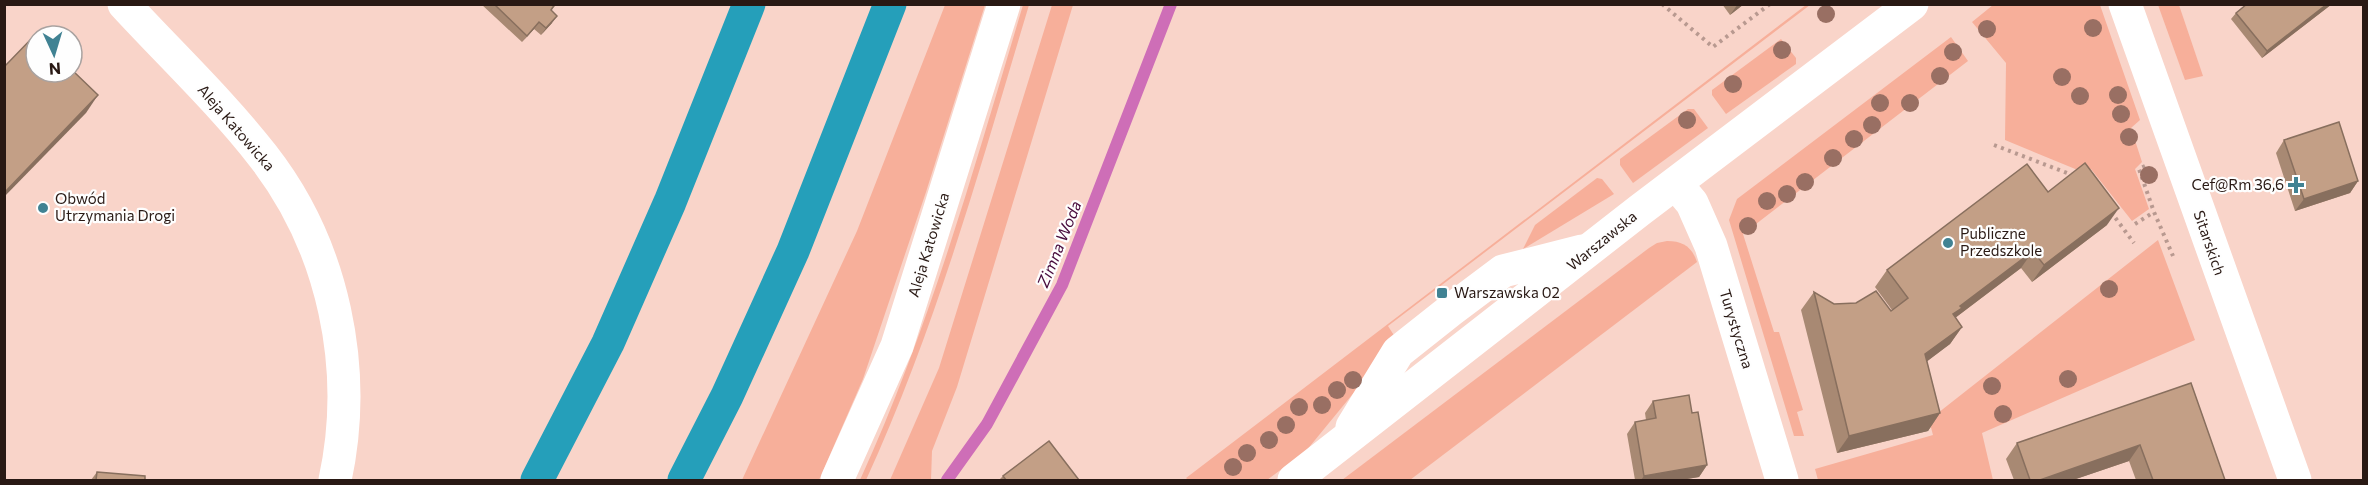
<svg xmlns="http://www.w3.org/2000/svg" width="2368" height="485" viewBox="0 0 2368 485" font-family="Commissioner,sans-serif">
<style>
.green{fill:#f7af9a}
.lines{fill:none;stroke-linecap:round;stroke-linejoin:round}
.stream{stroke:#ce6eb7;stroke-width:12}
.path{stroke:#b89990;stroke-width:4;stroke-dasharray:3 4.5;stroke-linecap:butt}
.minor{stroke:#fff;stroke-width:33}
.highway{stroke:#259fba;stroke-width:33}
.tree{fill:#996f63}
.wall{fill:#a88973}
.shaded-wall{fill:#886f5e}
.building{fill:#c39f86;stroke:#886f5e;stroke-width:1.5}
.poi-dot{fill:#408293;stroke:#fefefe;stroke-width:2}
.labels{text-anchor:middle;stroke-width:4.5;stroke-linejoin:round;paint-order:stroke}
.street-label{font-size:15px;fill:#291914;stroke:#fefefe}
.poi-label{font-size:15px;fill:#291914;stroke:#fefefe;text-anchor:start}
.water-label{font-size:16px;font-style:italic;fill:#470a3c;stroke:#fefefe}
</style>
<rect width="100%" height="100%" fill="#f9d4c9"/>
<g class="green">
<path d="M945,5H985L926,192L863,379L819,480H742L857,231Z"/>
<path d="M1023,5H1029C981,165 936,328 866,480H860C930,327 975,165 1023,5Z"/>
<path d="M1052,5H1073L957,387L932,451L931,480H890L939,368Z"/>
<path d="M1806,5H1810L1388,326L1397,340L1306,451L1267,480H1188L1186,478Z"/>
<path d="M1993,5H2100L2140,120L2131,128L2142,162L2135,169L2149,209L2132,221L2091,169L2085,173L2005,140L2006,63L1972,22Z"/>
<path d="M2158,5H2179L2203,76L2185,80Z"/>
<path d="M1951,37L1968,61L1743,234L1774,332H1779L1803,410L1797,412L1804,436H1794L1729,220L1737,199Z"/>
<path d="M1781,39L1796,58V64L1726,114L1712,95V90Z"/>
<path d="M1688,109H1694L1708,128L1633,183L1620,165V159Z"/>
<path d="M1597,178L1602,179L1614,194L1523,249L1535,225Z"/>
<path d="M2158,240L2195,340L1982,433L1993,480H1818L1815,469L1933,435L1929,420Z"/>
<path d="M1667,241C1683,241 1692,247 1697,262L1410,480H1342L1649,248L1657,243Z"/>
</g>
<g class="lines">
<path class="stream" d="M947,480L987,424L1062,285L1171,4"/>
<g class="path">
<path d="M1662,4L1713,47L1770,4"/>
<path d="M1994,145L2075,176"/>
<path d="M2145,166L2139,169L2154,212L2173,256"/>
<path d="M2111,212L2134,243"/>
<path d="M2135,224L2154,212"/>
</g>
<g class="minor">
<path d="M124,4C170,54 221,102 263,156C334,247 359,369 335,480"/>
<path d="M2125,4L2295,480"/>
<path d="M1676,184L1692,203L1711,246L1782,480"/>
<path d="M1352,427L1398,352L1451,310L1503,271L1582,251"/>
<path d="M837,480L897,346L1004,4"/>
<path d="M1294,480L1640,210L1912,4"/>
</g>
<g class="highway">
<path d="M537,480L608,343L670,202L749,4"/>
<path d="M684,480L727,396L793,251L890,4"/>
</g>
</g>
<g class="tree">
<circle cx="1826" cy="14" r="9"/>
<circle cx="2093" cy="28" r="9"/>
<circle cx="1987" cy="29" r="9"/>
<circle cx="1782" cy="50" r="9"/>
<circle cx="1953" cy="52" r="9"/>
<circle cx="1940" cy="76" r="9"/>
<circle cx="2062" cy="77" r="9"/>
<circle cx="1733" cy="84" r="9"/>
<circle cx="2118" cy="95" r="9"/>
<circle cx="2080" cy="96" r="9"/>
<circle cx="1880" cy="103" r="9"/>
<circle cx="1910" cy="103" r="9"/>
<circle cx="2121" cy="114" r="9"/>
<circle cx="1687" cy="120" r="9"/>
<circle cx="1872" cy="125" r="9"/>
<circle cx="2129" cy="137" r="9"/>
<circle cx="1854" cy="139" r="9"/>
<circle cx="1833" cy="158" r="9"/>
<circle cx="2149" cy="175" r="9"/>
<circle cx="1805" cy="182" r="9"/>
<circle cx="1787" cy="194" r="9"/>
<circle cx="1767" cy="201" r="9"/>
<circle cx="1748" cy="226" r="9"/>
<circle cx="2109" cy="289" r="9"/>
<circle cx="2068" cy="379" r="9"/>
<circle cx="1353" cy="380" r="9"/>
<circle cx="1992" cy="386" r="9"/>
<circle cx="1337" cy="390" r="9"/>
<circle cx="1322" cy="405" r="9"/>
<circle cx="1299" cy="407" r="9"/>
<circle cx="2003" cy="414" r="9"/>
<circle cx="1286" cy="425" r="9"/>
<circle cx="1269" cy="440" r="9"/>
<circle cx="1247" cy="453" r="9"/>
<circle cx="1233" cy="467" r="9"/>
</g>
<g class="wall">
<path d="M481,4H557L551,10L552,23L541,35L534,29L522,42Z"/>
<path d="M1722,4H1744L1730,15Z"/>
<path d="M2243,4H2332L2262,58L2231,19L2236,13L2245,6Z"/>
<path d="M2284,140L2358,181L2350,193L2295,211L2276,153Z"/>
<path d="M2107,225L2032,282L2021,268L1955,318L1962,327L1950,344L1927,361L1940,413L1928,431L1837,453L1801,310L1814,292L1834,304L1891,311L1892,310L1875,287L1887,270Z"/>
<path d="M2191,383L2225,480H2136L2129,461L2073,480H2014L2006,459L2017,443Z"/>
<path d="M1653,401L1692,413L1707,465L1699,477L1681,480H1635L1627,434L1635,422L1646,420L1645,413Z"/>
<path d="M97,472L145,480H91Z"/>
<path d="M1003,476L1079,480H999Z"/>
</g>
<g class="shaded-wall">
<path d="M1738,4H1744L1730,15Z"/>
<path d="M2327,4H2332L2262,58L2267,51Z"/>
<path d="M557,16L552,23L541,35L546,28Z"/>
<path d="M539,22L534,29L522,42L527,36Z"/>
<path d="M98,95L86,113L4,197V193Z"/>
<path d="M2358,181L2350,193L2295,211L2304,199Z"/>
<path d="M2119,208L2107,225L2032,282L2044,265Z"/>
<path d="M2033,251L2021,268L1955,318L1953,314L1960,306Z"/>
<path d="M1962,327L1950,344L1913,372L1925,354Z"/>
<path d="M1940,413L1928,431L1837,453L1849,436Z"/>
<path d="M2140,445L2129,461L2073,480H2040Z"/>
<path d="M1707,465L1699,477L1681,480H1641L1644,476Z"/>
</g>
<g class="building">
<path d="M494,4H555L551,10L557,16L546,28L539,22L527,36Z"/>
<path d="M2247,4H2327L2267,51L2236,13Z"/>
<path d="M35,35L36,36V72H72V70L98,95L4,193V67Z"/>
<path d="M2339,122L2358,181L2304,199L2284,140Z"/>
<path d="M2085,163L2119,208L2044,265L2033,251L1960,306L1962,308L1953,314L1962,327L1925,354L1940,413L1849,436L1814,292L1834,304L1856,303L1876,291L1891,311L1908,298L1887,270L2027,164L2048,192Z"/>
<path d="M2191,383L2225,480H2153L2140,445L2040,480H2030L2017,443Z"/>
<path d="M1689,395L1692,413L1698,412L1707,465L1644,476L1635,422L1656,418L1653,401Z"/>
<path d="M1049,441L1079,480H1006L1003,476Z"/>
<path d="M97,472L145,476V480H96Z"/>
</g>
<g class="poi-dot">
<path d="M2293 176h6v6h6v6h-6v6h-6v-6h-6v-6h6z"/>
<circle cx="43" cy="208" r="6"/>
<circle cx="1948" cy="243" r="6"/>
<rect x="1436" y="287" width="12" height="12" rx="3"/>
</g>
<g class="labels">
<g class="street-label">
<text transform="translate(236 128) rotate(49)" y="5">Aleja Katowicka</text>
<text transform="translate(1602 241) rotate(-39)" y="5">Warszawska</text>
<text transform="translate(2209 243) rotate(71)" y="5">Sitarskich</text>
<text transform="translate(929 245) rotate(-73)" y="5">Aleja Katowicka</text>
<text transform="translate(1736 329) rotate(73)" y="5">Turystyczna</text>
</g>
<g class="poi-label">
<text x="2284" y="190" text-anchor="end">Cef@Rm 36,6</text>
<text x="55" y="204">Obwód<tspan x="55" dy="17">Utrzymania Drogi</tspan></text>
<text x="1960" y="239">Publiczne<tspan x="1960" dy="17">Przedszkole</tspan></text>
<text x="1454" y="298">Warszawska 02</text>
</g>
<g class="water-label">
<text transform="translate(1059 244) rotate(-68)" y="6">Zimna Woda</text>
</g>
</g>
<rect width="2368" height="485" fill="none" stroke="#291914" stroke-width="12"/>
<g transform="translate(54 54) rotate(176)"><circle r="28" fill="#fefefe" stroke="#a9a2a0" stroke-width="1.5"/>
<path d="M0-4.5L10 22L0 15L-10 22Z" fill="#408293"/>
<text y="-9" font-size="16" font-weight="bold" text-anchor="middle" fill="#291914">N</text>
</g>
</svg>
